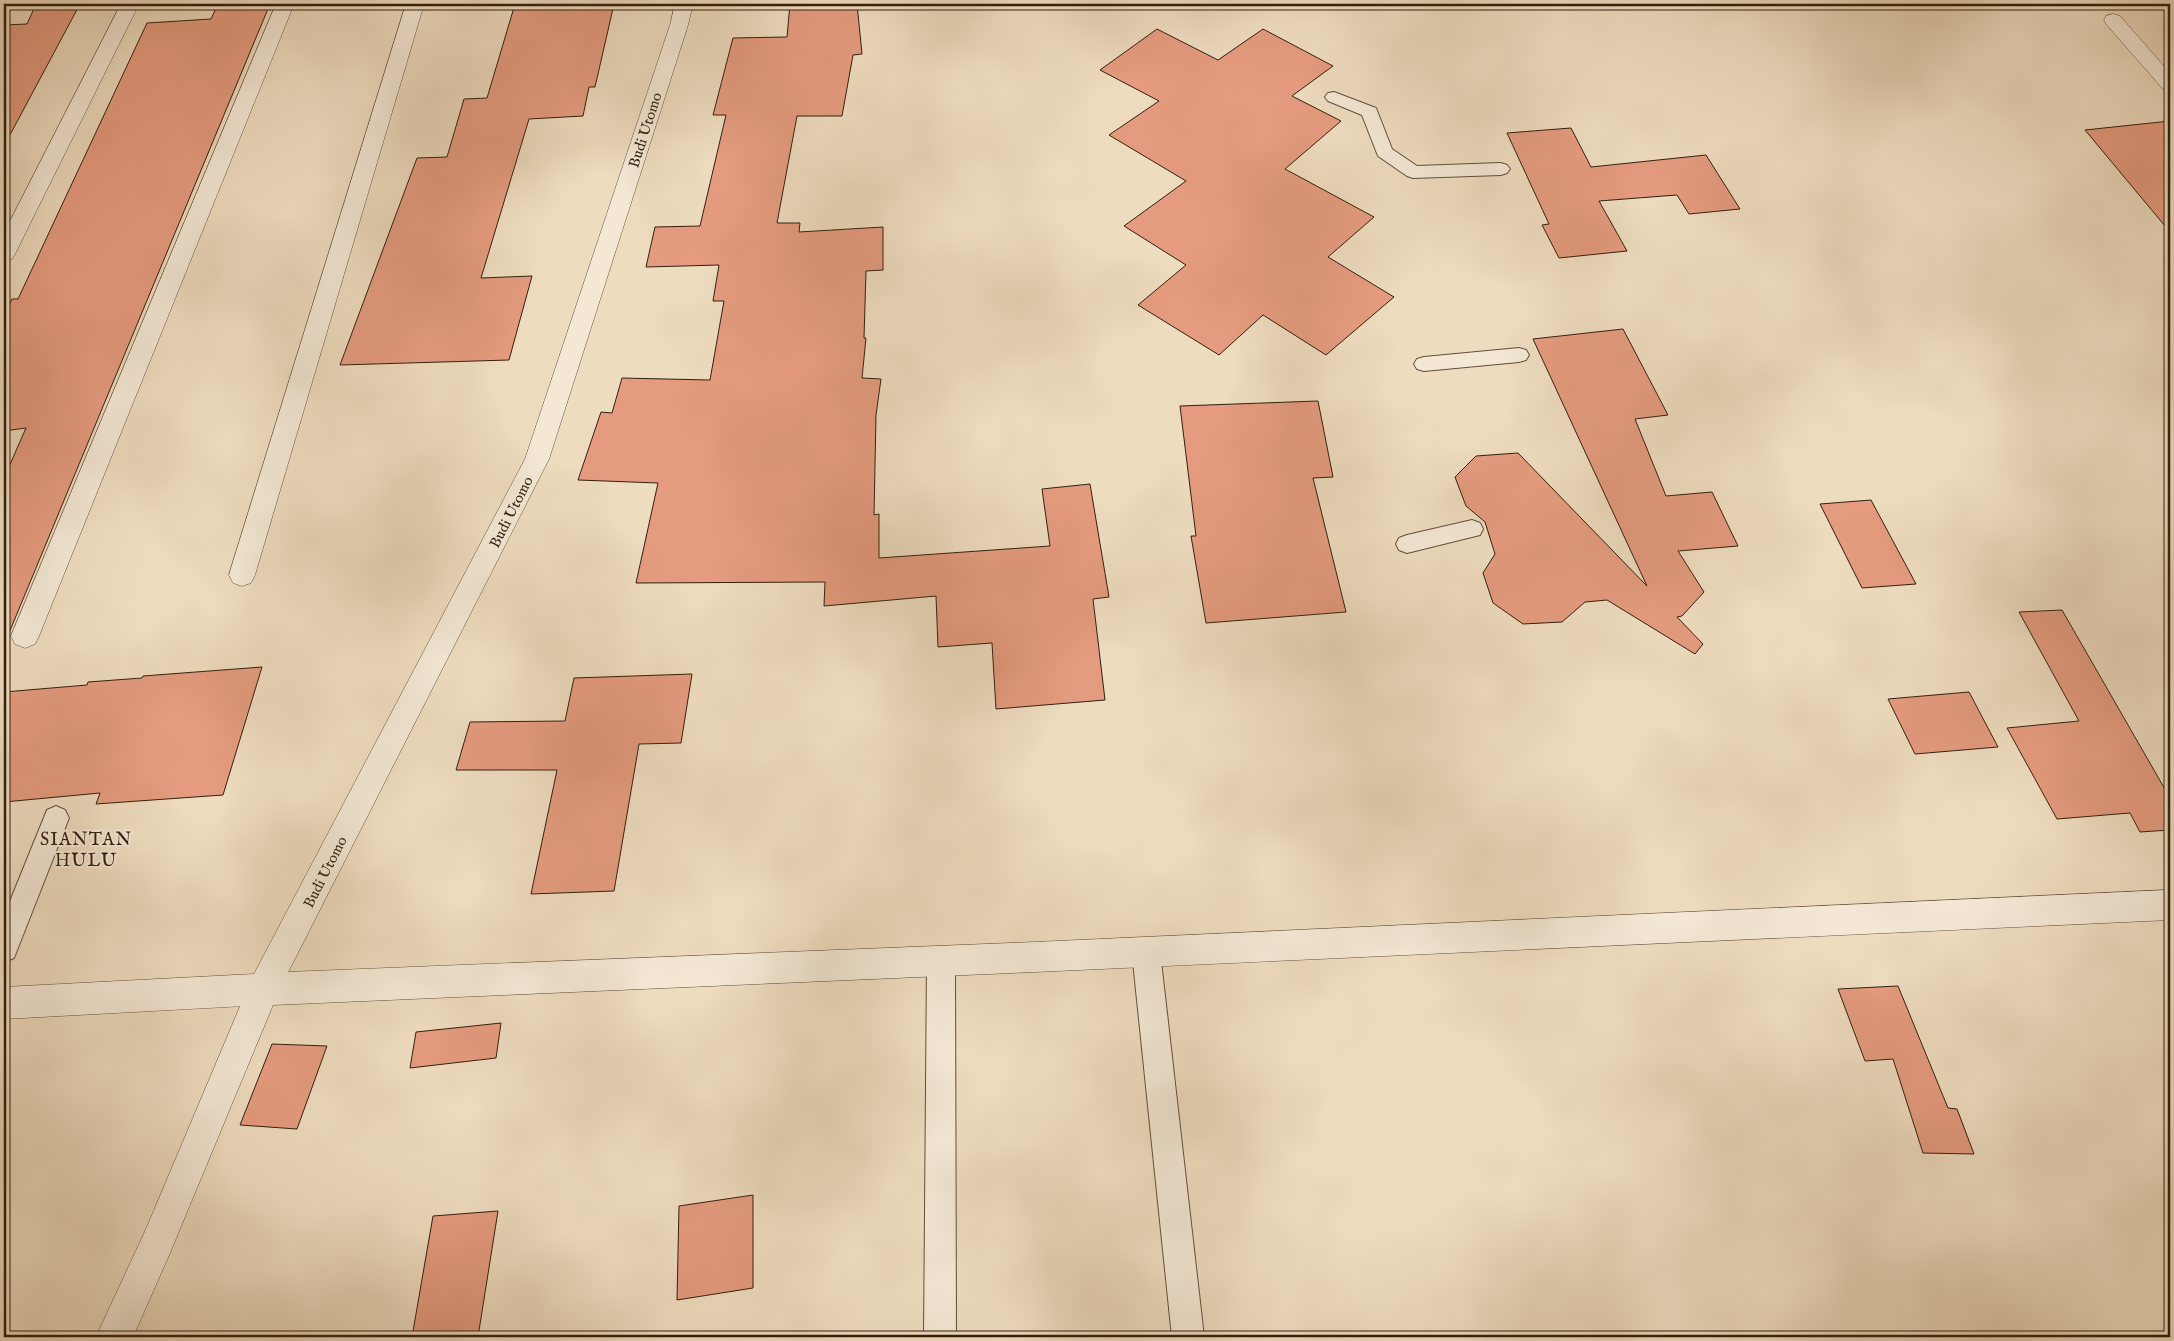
<svg xmlns="http://www.w3.org/2000/svg" width="2174" height="1341" viewBox="0 0 2174 1341" font-family="'IM FELL English',serif">
<style>
.building{fill:#e59b7f;stroke:#321f0e}
.lines{fill:none;stroke-linecap:round;stroke-linejoin:round}
.service-casing{stroke:#614e3a;stroke-width:2}
.minor-casing{stroke:#614e3a;stroke-width:1}
.tertiary-casing{stroke:#614e3a;stroke-width:1}
.service{fill:#f4e8d5;fill-rule:evenodd}
.minor{fill:#f4e8d5;fill-rule:evenodd}
.tertiary{fill:#f4e8d5;fill-rule:evenodd}
.labels{text-anchor:middle;stroke-width:4;stroke-linejoin:round;paint-order:stroke}
.street-label{font-size:15px;fill:#321f0e;stroke:#f4e8d5}
.quarter-label{font-size:18px;letter-spacing:1px;fill:#321f0e;stroke:#f4e8d5}
</style>
<rect width="100%" height="100%" fill="#eedcbf"/>
<filter id="stains"><feTurbulence type="fractalNoise" baseFrequency=".004" numOctaves="4"/><feColorMatrix values="0 0 0 0 .2 0 0 0 0 .09 0 0 0 0 .02 0 0 0 .5 -.17"/></filter>
<radialGradient id="worn" r=".72"><stop offset=".6" stop-color="#630" stop-opacity="0"/><stop offset="1" stop-color="#630" stop-opacity=".3"/></radialGradient>
<g class="building">
<path d="M36,4H80L4,146V25L27,24Z"/>
<path d="M218,4H270L4,645V478L26,428L4,431V315L12,299H18L147,23L211,19Z"/>
<path d="M515,4H614L595,87H589L583,116L529,119L481,278L532,276L509,360L340,365L417,158L447,157L464,99L487,98Z"/>
<path d="M790,4H857L862,54L853,55L842,116H797L777,223H800L799,232L883,227V270L866,271L864,338H866L862,378L881,379L876,415L874,515L879,514V558L1050,546L1042,489L1090,484L1109,597L1093,599L1105,700L996,709L992,643L938,647L936,596L824,606L825,582L636,583L658,483L578,480L601,412L612,413L622,378L710,380L724,301H713L719,265L646,267L655,227L700,226L726,115H713L733,38L787,37Z"/>
<path d="M1157,29L1218,60L1263,29L1333,66L1292,96L1341,121L1285,169L1374,217L1328,257L1394,297L1326,355L1263,315L1219,355L1138,305L1186,265L1124,226L1186,181L1109,135L1159,101L1100,70Z"/>
<path d="M2170,121V232L2085,130Z"/>
<path d="M1571,128L1591,167L1706,155L1740,209L1689,214L1677,195L1599,201L1627,251L1559,258L1542,225L1549,224L1507,133Z"/>
<path d="M1623,329L1668,415L1635,419L1666,496L1712,492L1738,546L1678,551L1704,592L1682,616L1677,617L1703,644L1695,654L1607,600L1585,602L1562,622L1523,624L1493,603L1483,573L1495,554L1485,522L1466,506L1455,477L1476,456L1518,453L1647,586L1533,339Z"/>
<path d="M1318,401L1333,477L1313,478L1346,612L1206,623L1191,536H1196L1180,406Z"/>
<path d="M1871,500L1916,584L1862,588L1820,504Z"/>
<path d="M2062,610L2170,798V830L2140,832L2130,813L2057,819L2007,728L2079,721L2019,612Z"/>
<path d="M262,667L223,795L96,804L100,793L4,802V692L87,685L88,682L142,678L143,676Z"/>
<path d="M692,674L681,743L639,744L614,891L531,894L557,770H456L470,722L565,721L574,678Z"/>
<path d="M1969,692L1998,747L1915,754L1888,699Z"/>
<path d="M1898,986L1948,1108L1957,1109L1974,1154L1923,1153L1893,1059L1865,1061L1838,989Z"/>
<path d="M501,1023L496,1058L410,1068L416,1032Z"/>
<path d="M272,1044L327,1046L297,1129L240,1125Z"/>
<path d="M753,1195V1288L677,1300L679,1206Z"/>
<path d="M498,1211L478,1337H412L433,1216Z"/>
</g>
<g class="lines">
<g class="service-casing">
<g id="service">
<path d="M1334,92L1376,108L1392,149L1417,166L1501,163L1507,165L1510,169L1507,173L1501,175L1413,178L1407,176L1378,156L1362,115L1328,101L1325,97L1328,93Z"/>
<path d="M1519,348L1526,350L1529,355L1526,360L1519,362L1424,371L1417,369L1414,364L1417,359L1424,357Z"/>
<path d="M1472,520L1480,523L1483,529L1480,535L1407,553L1399,550L1396,544L1399,538L1407,535Z"/>
<path d="M56,806L65,810L69,818L14,958L4,962V916L47,810Z"/>
<path d="M1146,939L1156,943L1160,952L1204,1337H1172L1132,952L1136,943Z"/>
<path d="M941,948L951,952L955,961L956,1337H924L927,961L931,952Z"/>
</g>
</g>
<g class="minor-casing">
<g id="minor">
<path d="M121,4H139L15,254L12,259L4,261V233Z"/>
<path d="M276,4H294L39,636L35,644L25,648L15,644L11,636Z"/>
<path d="M406,4H424L255,575L251,583L242,586L233,583L229,575Z"/>
<path d="M2113,14L2120,16L2170,73V91L2163,89L2106,24L2104,20L2106,16Z"/>
<path d="M2170,890V920L1035,972L273,1005L170,1253L133,1337H96L146,1229L252,978L263,973L1035,942Z"/>
</g>
</g>
<g class="tertiary-casing">
<path id="tertiary" d="M675,4H693L688,25L549,459L274,1000L263,1005L4,1019V987L254,974L525,459L670,25Z"/>
</g>
<use href="#service" class="service"/>
<use href="#minor" class="minor"/>
<use href="#tertiary" class="tertiary"/>
</g>
<g class="labels">
<g class="street-label">
<text transform="translate(645 130) rotate(-72)" y="5">Budi Utomo</text>
<text transform="translate(511 512) rotate(-63)" y="5">Budi Utomo</text>
<text transform="translate(325 872) rotate(-63)" y="5">Budi Utomo</text>
</g>
<g class="quarter-label">
<text x="86" y="845">SIANTAN<tspan x="86" dy="21">HULU</tspan></text>
</g>
</g>
<rect width="2174" height="1341" fill="none" stroke="#eedcbf" stroke-width="20"/>
<rect x="5" y="5" width="2164" height="1331" fill="none" stroke="#321f0e" stroke-width="2.5"/>
<rect x="10" y="10" width="2154" height="1321" fill="none" stroke="#321f0e"/>
<rect width="100%" height="100%" filter="url(#stains)"/>
<rect width="100%" height="100%" fill="url(#worn)"/>
</svg>
